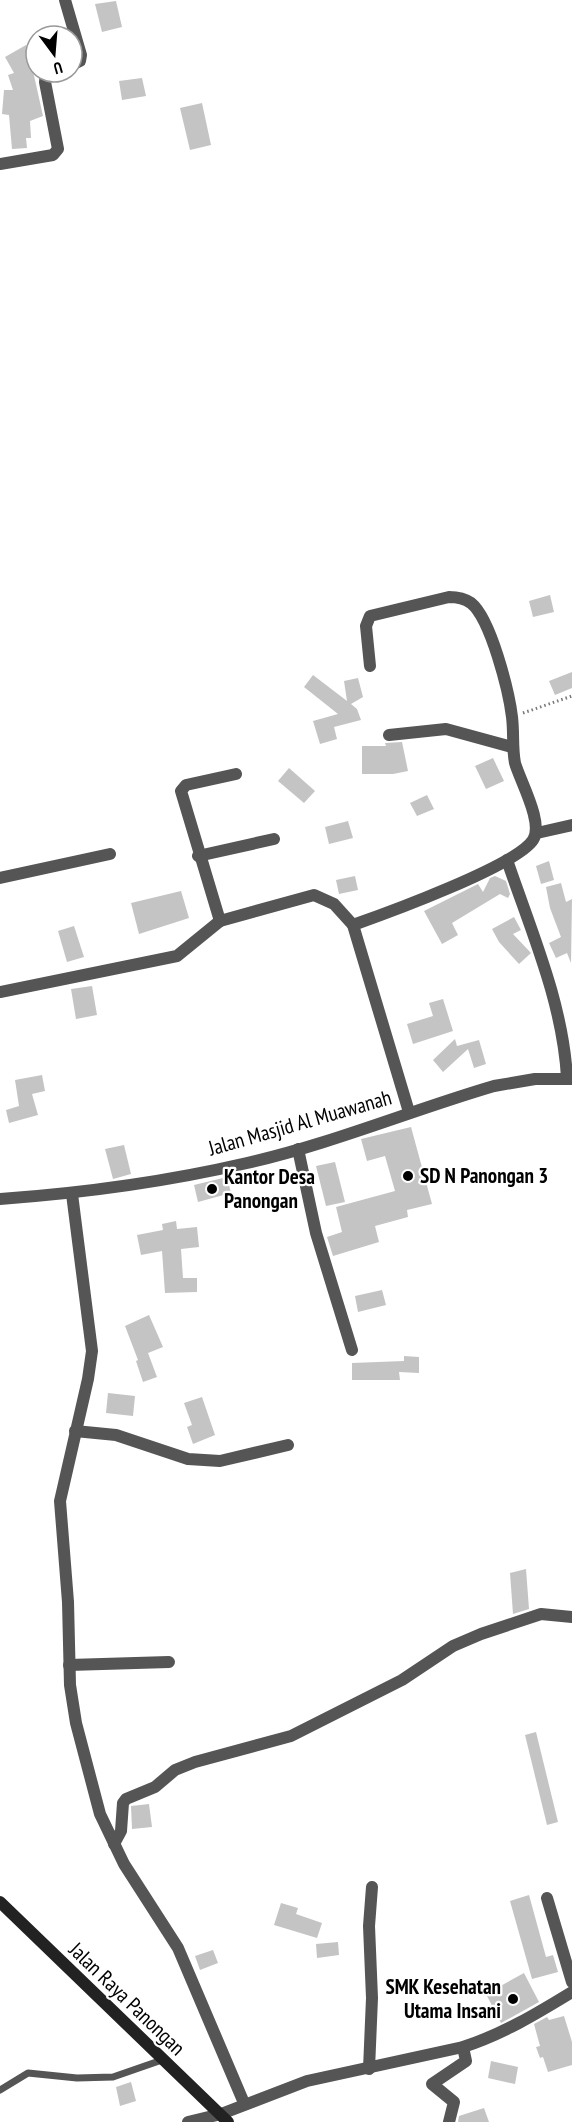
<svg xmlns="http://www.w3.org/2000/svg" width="572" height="2122" viewBox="0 0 572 2122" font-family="'PT Sans Narrow',sans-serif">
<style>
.building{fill:#c4c4c4}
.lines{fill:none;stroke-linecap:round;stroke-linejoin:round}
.path{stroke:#777;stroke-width:3;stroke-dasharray:1.5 3;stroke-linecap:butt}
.lane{stroke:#555;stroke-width:7}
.street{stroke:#555;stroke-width:12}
.secondary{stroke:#222;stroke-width:12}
.poi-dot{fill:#000;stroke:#fff;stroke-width:2}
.labels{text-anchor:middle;stroke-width:4.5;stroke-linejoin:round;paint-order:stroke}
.street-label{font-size:21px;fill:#000;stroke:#fff}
.poi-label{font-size:21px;font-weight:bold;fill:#000;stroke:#fff;text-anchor:start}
</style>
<rect width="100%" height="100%" fill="#fff"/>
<g class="building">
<path d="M116,1L122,27L102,32L95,4Z"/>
<path d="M26,45L35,60L31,62L43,116L30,121L31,138H26L27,148L12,149L9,115L2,114L4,90H13L8,75L14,73L5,57Z"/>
<path d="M142,78L146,96L122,100L119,81Z"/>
<path d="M202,103L211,145L190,150L180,108Z"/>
<path d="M550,595L554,612L533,617L529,601Z"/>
<path d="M572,672V688L555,695L549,681Z"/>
<path d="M313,675L347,701L344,681L358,678L363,697L351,704L357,709L361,720L334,727L337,739L320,744L313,721L338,714L304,687Z"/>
<path d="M402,742L408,771L393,774H362V746H386L385,743Z"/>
<path d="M493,758L504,781L486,789L475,766Z"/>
<path d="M289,768L315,791L304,803L278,781Z"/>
<path d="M427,795L434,809L417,816L410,803Z"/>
<path d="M348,821L353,838L329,844L325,827Z"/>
<path d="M549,861L554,880L541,884L536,866Z"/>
<path d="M355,876L358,890L339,894L336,880Z"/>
<path d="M495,876L506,881L510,894L508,898L500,894L452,923L458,935L442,944L424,911L478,884L483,892L490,878Z"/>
<path d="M561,883L566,902L572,899L571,963L567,953L556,958L549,943L561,937L550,908L546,887Z"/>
<path d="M181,891L189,918L139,934L131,903Z"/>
<path d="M514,917L521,930L513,934L531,953L519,964L499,942L492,929Z"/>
<path d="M74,926L84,957L67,962L58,931Z"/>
<path d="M92,986L97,1015L76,1019L71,989Z"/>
<path d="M443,999L453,1031L413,1044L407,1024L433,1016L429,1003Z"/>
<path d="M455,1039L457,1046L479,1040L486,1064L474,1068L468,1049L443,1072L433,1060Z"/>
<path d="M42,1075L45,1091L32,1094L38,1115L9,1123L6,1110L19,1106L15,1080Z"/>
<path d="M411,1127L432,1204L407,1210L408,1217L375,1226L379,1242L333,1256L327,1237L342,1232L336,1207L395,1191L385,1156L367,1161L361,1139Z"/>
<path d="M124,1145L131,1174L113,1179L105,1149Z"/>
<path d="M335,1162L345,1202L326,1206L316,1166Z"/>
<path d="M227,1177L231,1193L198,1202L194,1185Z"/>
<path d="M176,1221L177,1229L197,1227L199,1247L181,1249L183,1278H197V1292L165,1293L162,1251L141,1255L137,1235L163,1230L162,1224Z"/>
<path d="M382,1290L386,1305L358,1312L355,1296Z"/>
<path d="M149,1315L163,1347L148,1353L157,1377L143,1382L136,1361L138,1360L125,1326Z"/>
<path d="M404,1356L419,1357V1373L399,1372L400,1380H352V1363L404,1361Z"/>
<path d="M108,1393L135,1396L133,1416L106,1413Z"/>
<path d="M202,1397L215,1435L193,1444L187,1427L192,1425L184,1403Z"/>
<path d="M526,1569L529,1609L513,1614L510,1573Z"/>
<path d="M536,1732L558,1822L547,1825L525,1735Z"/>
<path d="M149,1804L152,1827L132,1829L131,1806Z"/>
<path d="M529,1895L546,1957L553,1955L558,1972L532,1979L510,1901Z"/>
<path d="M281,1903L298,1908L296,1914L322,1923L317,1938L274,1925Z"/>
<path d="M338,1942L339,1955L317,1958L316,1944Z"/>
<path d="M213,1950L218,1963L200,1970L195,1956Z"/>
<path d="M524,1973L539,2002L501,2023L486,1994Z"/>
<path d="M564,2016L572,2042V2065L548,2072L543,2057L540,2058L536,2047L540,2046L534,2024L547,2017L549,2020Z"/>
<path d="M491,2061L518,2067L515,2084L488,2078Z"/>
<path d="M131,2082L136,2101L120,2106L116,2087Z"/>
<path d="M484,2108L489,2122H458L459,2116Z"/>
</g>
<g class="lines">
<path class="path" d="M523,713L572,696"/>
<path class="lane" d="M0,2090L28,2073L77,2078L113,2077L162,2060"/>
<g class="street">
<path d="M65,0L81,55L80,61L72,65"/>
<path d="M0,164L53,155L58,149L45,82L46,72"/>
<path d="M389,735L446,729L512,747"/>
<path d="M537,833L572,825"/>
<path d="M198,856L274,839"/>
<path d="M507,860C531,931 563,1003 567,1078"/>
<path d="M0,878L110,854"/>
<path d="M220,921L314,895L334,904L353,925L409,1112"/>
<path d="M353,925C387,913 516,866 533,840C544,823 520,781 515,763C512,747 514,733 512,717C509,692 491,619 471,603C464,598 457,597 449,597L370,616L366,626L370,666"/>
<path d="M0,992L177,956L220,921L181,791L186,785L236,774"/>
<path d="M298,1149L316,1233L352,1350"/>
<path d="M72,1194L92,1351L88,1379L60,1501L68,1602L70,1685L76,1723L100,1814L124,1864L178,1948L244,2103"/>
<path d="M0,1199C83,1193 165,1182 247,1163C331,1144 412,1110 494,1086L535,1079H572"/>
<path d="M75,1431L116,1435L188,1459L220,1461L288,1445"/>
<path d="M69,1665L169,1662"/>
<path d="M114,1844L121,1831L123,1803L126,1799L155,1787L175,1770L195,1762L291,1736L402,1680L453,1646L481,1634L541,1614L572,1617"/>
<path d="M547,1898L572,1982"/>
<path d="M369,2069L372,1998L369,1926L372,1887"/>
<path d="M188,2122L221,2114L307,2081L463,2047C503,2034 536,2014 572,1992"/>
<path d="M449,2122L454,2102L432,2084L466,2061L463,2047"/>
</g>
<path class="secondary" d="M0,1902L228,2122"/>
</g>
<g class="poi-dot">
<circle cx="408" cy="1176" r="6"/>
<circle cx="212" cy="1189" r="6"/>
<circle cx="513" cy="1999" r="6"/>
</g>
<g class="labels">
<g class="street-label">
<text transform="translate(300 1123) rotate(-16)" y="7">Jalan Masjid Al Muawanah</text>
<text transform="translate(127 1999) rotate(44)" y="7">Jalan Raya Panongan</text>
</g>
<g class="poi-label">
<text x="420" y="1183">SD N Panongan 3</text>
<text x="224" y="1184">Kantor Desa<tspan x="224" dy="24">Panongan</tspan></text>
<text x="501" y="1994" text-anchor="end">SMK Kesehatan<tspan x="501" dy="24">Utama Insani</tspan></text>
</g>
</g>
<g transform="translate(54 54) rotate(164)"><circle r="28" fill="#ffffff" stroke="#999999" stroke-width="1.5"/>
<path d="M0-4.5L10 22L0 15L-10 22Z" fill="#000000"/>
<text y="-9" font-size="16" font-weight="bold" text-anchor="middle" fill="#000000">U</text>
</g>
</svg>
